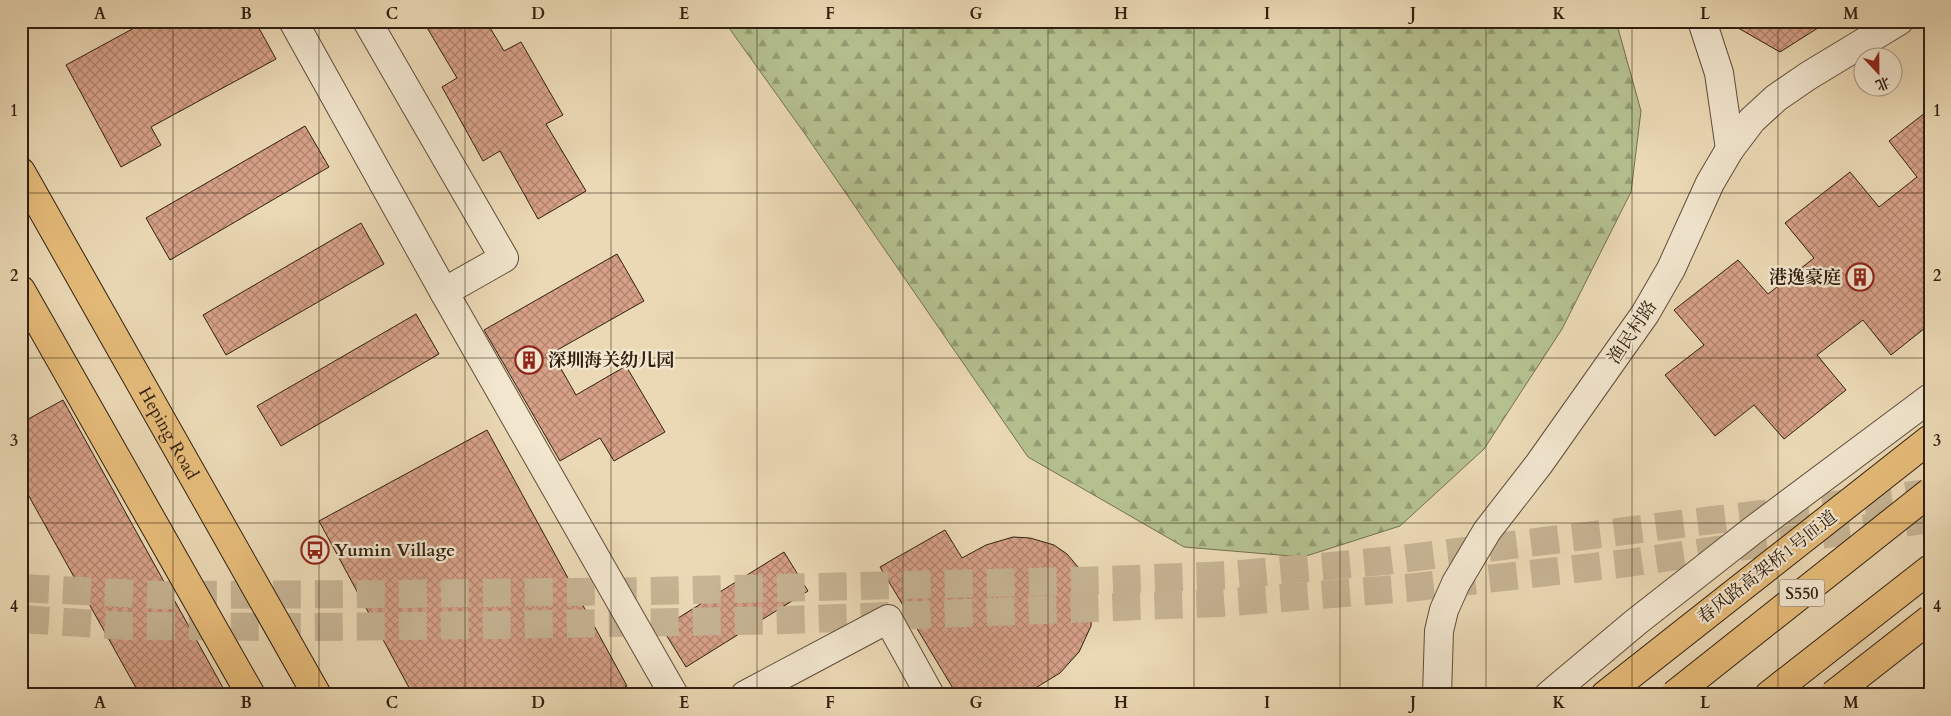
<svg xmlns="http://www.w3.org/2000/svg" width="1951" height="716" viewBox="0 0 1951 716" font-family="Cardo,'Noto Serif SC',serif">
<style>
.forest{fill:url(#forest-firs);stroke:#737050}
.building{fill:url(#building-cross-hatch);stroke:#312011}
.lines{fill:none;stroke-linecap:round;stroke-linejoin:round}
.highway-tunnel{stroke:#c6b494;stroke-width:28;stroke-dasharray:28 14;stroke-linecap:butt}
.minor-casing{stroke:#604e3a;stroke-width:30}
.major-casing{stroke:#312011;stroke-width:30}
.highway-casing{stroke:#312011;stroke-width:30}
.minor{stroke:#f2e6cf;stroke-width:28}
.major{stroke:#e6bc7a;stroke-width:28}
.highway{stroke:#e6bc7a;stroke-width:28}
.major-bridge-casing{stroke:#312011;stroke-width:30;stroke-linecap:butt}
.highway-bridge-casing{stroke:#312011;stroke-width:30;stroke-linecap:butt}
.major-bridge{stroke:#e6bc7a;stroke-width:28}
.highway-bridge{stroke:#e6bc7a;stroke-width:28}
.grid{fill:none;stroke:#312011;stroke-width:1;stroke-opacity:0.55}
.labels{text-anchor:middle;stroke-width:4.5;stroke-linejoin:round;paint-order:stroke}
.shield{fill:#f2e6cf;stroke:#6b5b4a;stroke-width:1}
.shield-label{font-size:16px;font-weight:bold;fill:#312011}
.poi-label{font-size:18px;font-weight:bold;fill:#312011;stroke:#f2e6cf;text-anchor:start}
.street-label{font-size:18px;fill:#312011;stroke:#f2e6cf}
.neatline{fill:none;stroke:#312011;stroke-width:2}
.grid-label{font-size:16px;text-anchor:middle;font-weight:bold;fill:#312011}
</style>
<defs>
<pattern id="forest-firs" width="22" height="20" patternUnits="userSpaceOnUse" patternTransform="scale(1.25)"><rect width="22" height="20" fill="#b5c08f"/><path d="M5 1l3.5 6h-7zM16 11l3.5 6h-7z" fill="#949c73"/></pattern>
<pattern id="building-cross-hatch" width="8" height="8" patternUnits="userSpaceOnUse" patternTransform="scale(1.25)"><rect width="8" height="8" fill="#d7a188"/><path d="M0 0l8 8M0 8l8-8" fill="none" stroke="#af836e"/></pattern>
</defs>
<rect width="100%" height="100%" fill="#ebd9b5"/>
<filter id="stains"><feTurbulence type="fractalNoise" baseFrequency=".004" numOctaves="4"/><feColorMatrix values="0 0 0 0 .2 0 0 0 0 .09 0 0 0 0 .02 0 0 0 .5 -.17"/></filter>
<radialGradient id="worn" r=".72"><stop offset=".6" stop-color="#630" stop-opacity="0"/><stop offset="1" stop-color="#630" stop-opacity=".3"/></radialGradient>
<path class="forest" d="M724,21H1616L1641,111L1631,192L1562,329L1484,449L1400,526L1303,557L1184,547L1028,457L805,134Z"/>
<g class="building">
<path d="M147,21H255L276,59L151,127L161,145L121,167L66,65Z"/>
<path d="M423,21H486L504,51L521,42L563,115L546,124L586,191L538,219L500,151L483,161L442,87L457,78Z"/>
<path d="M1726,21H1829L1780,52Z"/>
<path d="M1930,109V324L1891,355L1863,320L1817,355L1846,390L1784,439L1754,405L1715,436L1665,375L1704,345L1674,310L1738,260L1768,294L1814,258L1785,223L1850,172L1879,207L1917,177L1889,141Z"/>
<path d="M305,126L329,167L170,260L146,218Z"/>
<path d="M361,223L384,264L226,355L203,315Z"/>
<path d="M617,254L644,301L552,353L576,395L626,366L665,432L614,461L600,438L560,461L484,330Z"/>
<path d="M416,314L439,354L281,446L257,406Z"/>
<path d="M63,400L227,695H140L21,482V423Z"/>
<path d="M487,430L627,686L611,695H413L319,521Z"/>
<path d="M945,530L962,558L986,545L1013,537L1030,538L1054,545L1067,554L1084,574L1092,600L1091,626L1079,652L1060,673L1024,695H957L880,567Z"/>
<path d="M784,552L808,591L686,667L662,628Z"/>
</g>
<g class="lines">
<g class="highway-tunnel">
<path d="M21,588L160,595L389,594L649,591L1108,580L1230,575L1384,561L1930,493"/>
<path d="M21,619L127,626L309,627L500,625L788,620L1220,603L1407,588L1628,563L1930,519"/>
</g>
<g class="minor-casing">
<g id="minor">
<path d="M293,21L444,292L674,695"/>
<path d="M367,21L504,258L444,292"/>
<path d="M1702,21L1719,73L1730,149"/>
<path d="M745,695L888,619L930,695"/>
<path d="M1437,695L1439,631L1444,610L1456,583L1487,531L1539,464L1645,314L1671,269L1710,183L1730,149L1752,120L1776,98L1808,76L1899,21"/>
<path d="M1549,695L1636,622L1752,531L1930,398"/>
</g>
</g>
<g class="major-casing">
<g id="major">
<path id="s1" d="M21,172L317,695"/>
<path d="M21,290L251,695"/>
<path d="M1605,695L1930,439"/>
</g>
</g>
<g class="highway-casing">
<path id="highway" d="M1769,695L1930,569"/>
</g>
<use href="#minor" class="minor"/>
<use href="#major" class="major"/>
<use href="#highway" class="highway"/>
<g class="major-bridge-casing">
<path id="major-bridge" d="M1833,695L1930,619"/>
</g>
<g class="highway-bridge-casing">
<path id="highway-bridge" d="M1674,695L1930,492"/>
</g>
<use href="#major-bridge" class="major-bridge"/>
<use href="#highway-bridge" class="highway-bridge"/>
</g>
<path class="grid" d="M173,21V695M319,21V695M465,21V695M611,21V695M757,21V695M903,21V695M1048,21V695M1194,21V695M1340,21V695M1486,21V695M1632,21V695M1778,21V695M21,193H1930M21,358H1930M21,523H1930"/>
<defs>
<g id="building-ring" transform="scale(1.4375)"><circle r="9.5" fill="#f2e6cf" stroke="#8f2418" stroke-width="1.5"/><path d="M-4-6H4V6H1V3H-1V6H-4ZM-2.5-4.3h1.7v1.8h-1.7ZM.8-4.3h1.7v1.8H.8ZM-2.5-1h1.7V.8h-1.7ZM.8-1h1.7V.8H.8Z" fill="#8f2418"/></g>
<g id="bus-ring" transform="scale(1.4375)"><circle r="9.5" fill="#f2e6cf" stroke="#8f2418" stroke-width="1.5"/><path d="M-5-6H5V4H4V6H2V4H-2V6H-4V4H-5ZM-3.5-4V0h7V-4ZM-3.5 1.2v1.5H-2V1.2ZM2 1.2v1.5H3.5V1.2Z" fill="#8f2418"/></g>
</defs>
<g fill-rule="evenodd">
<use href="#building-ring" x="1860" y="277"/>
<use href="#building-ring" x="529" y="360"/>
<use href="#bus-ring" x="315" y="550"/>
</g>
<g class="labels">
<rect class="shield" x="1779.5" y="579.5" width="45" height="27" rx="4"/>
<g class="shield-label">
<text x="1802" y="599">S550</text>
</g>
<g class="poi-label">
<text x="1841" y="283" text-anchor="end">港逸豪庭</text>
<text x="548" y="366">深圳海关幼儿园</text>
<text x="334" y="556">Yumin Village</text>
</g>
<g class="street-label">
<text transform="translate(1632 332) rotate(-56)" y="6">渔民村路</text>
<text dy="6" stroke="none"><textPath href="#s1" startOffset="300">Heping Road</textPath></text>
<text transform="translate(1767 567) rotate(-38)" y="6">春风路高架桥1号匝道</text>
</g>
</g>
<rect width="1951" height="716" fill="none" stroke="#ebd9b5" stroke-width="55"/>
<g transform="translate(1878 72) rotate(158)"><circle r="24" fill="#f2e6cf" stroke="#a59783"/>
<path d="M0-4L9 19L0 12L-9 19Z" fill="#8f2418"/>
<text y="-8" font-size="14" font-weight="bold" text-anchor="middle" fill="#312011">北</text>
</g>
<rect x="28" y="28" width="1896" height="660" class="neatline"/>
<g class="grid-label">
<text x="100" y="19">A</text>
<text x="246" y="19">B</text>
<text x="392" y="19">C</text>
<text x="538" y="19">D</text>
<text x="684" y="19">E</text>
<text x="830" y="19">F</text>
<text x="976" y="19">G</text>
<text x="1121" y="19">H</text>
<text x="1267" y="19">I</text>
<text x="1413" y="19">J</text>
<text x="1559" y="19">K</text>
<text x="1705" y="19">L</text>
<text x="1851" y="19">M</text>
<text x="14" y="116">1</text>
<text x="1937" y="116">1</text>
<text x="14" y="281">2</text>
<text x="1937" y="281">2</text>
<text x="14" y="446">3</text>
<text x="1937" y="446">3</text>
<text x="14" y="612">4</text>
<text x="1937" y="612">4</text>
<text x="100" y="708">A</text>
<text x="246" y="708">B</text>
<text x="392" y="708">C</text>
<text x="538" y="708">D</text>
<text x="684" y="708">E</text>
<text x="830" y="708">F</text>
<text x="976" y="708">G</text>
<text x="1121" y="708">H</text>
<text x="1267" y="708">I</text>
<text x="1413" y="708">J</text>
<text x="1559" y="708">K</text>
<text x="1705" y="708">L</text>
<text x="1851" y="708">M</text>
</g>
<rect width="100%" height="100%" filter="url(#stains)"/>
<rect width="100%" height="100%" fill="url(#worn)"/>
</svg>
